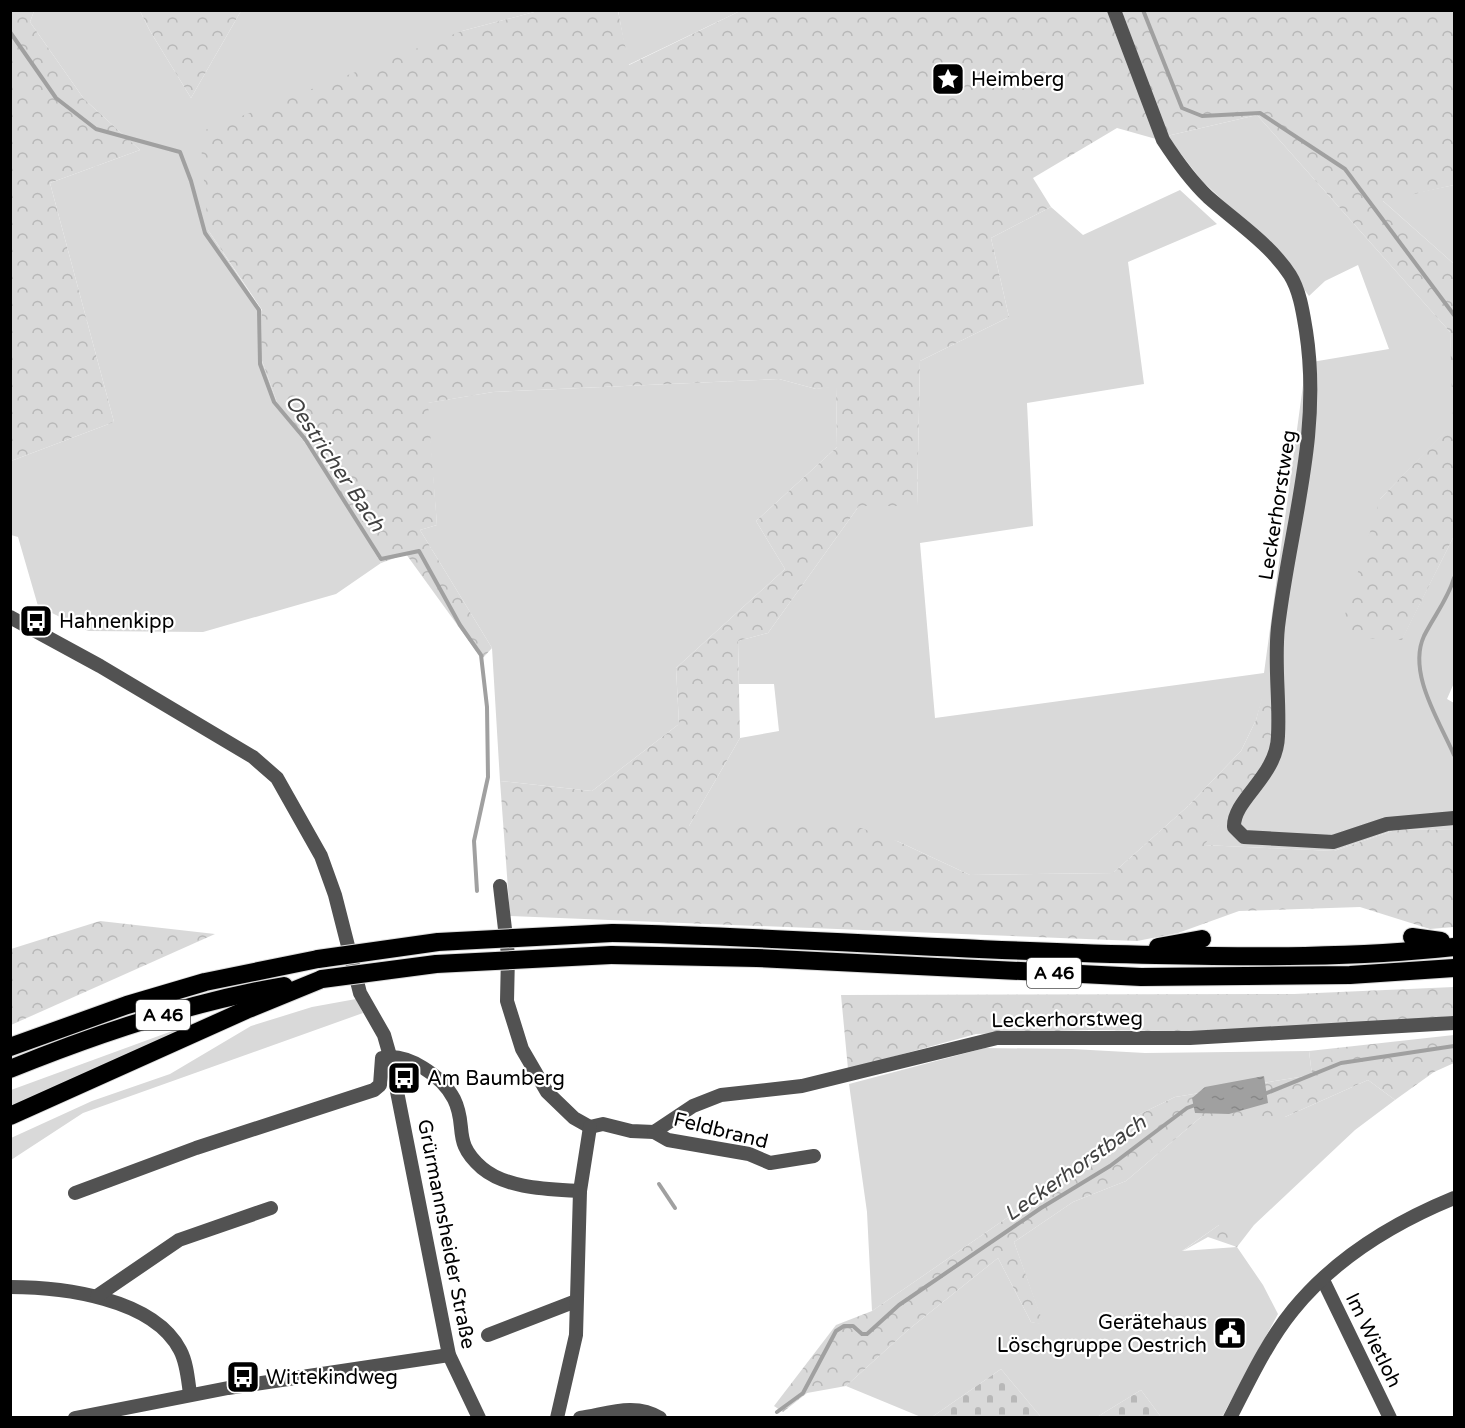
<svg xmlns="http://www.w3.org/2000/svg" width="1465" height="1428" viewBox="0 0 1465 1428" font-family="'Varela Round',sans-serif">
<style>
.grass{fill:#d9d9d9}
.forest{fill:url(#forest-crowns)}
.cemetery{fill:url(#cemetery-stones)}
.water{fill:url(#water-ripples)}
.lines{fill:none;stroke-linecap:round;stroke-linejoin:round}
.stream{stroke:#a0a0a0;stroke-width:4}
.highway-casing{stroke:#dbdbdb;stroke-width:20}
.minor{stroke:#525252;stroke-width:14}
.highway{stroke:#000;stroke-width:18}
.highway-bridge-casing{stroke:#dbdbdb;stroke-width:20;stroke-linecap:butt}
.highway-bridge{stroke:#000;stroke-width:18}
.labels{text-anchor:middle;stroke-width:4.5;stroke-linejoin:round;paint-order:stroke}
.shield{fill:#fff;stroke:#4c4c4c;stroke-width:1.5}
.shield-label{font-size:18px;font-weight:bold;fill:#000}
.poi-label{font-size:20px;fill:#000;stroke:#fff;text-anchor:start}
.street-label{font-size:20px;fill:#000;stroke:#fff}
.water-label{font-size:21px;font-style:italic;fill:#414141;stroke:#fff}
</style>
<defs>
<pattern id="forest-crowns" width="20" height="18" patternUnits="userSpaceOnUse" patternTransform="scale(1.5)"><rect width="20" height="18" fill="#d9d9d9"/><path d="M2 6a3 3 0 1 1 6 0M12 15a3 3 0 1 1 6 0" fill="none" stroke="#b8b8b8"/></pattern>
<pattern id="cemetery-stones" width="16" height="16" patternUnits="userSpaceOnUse" patternTransform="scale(1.5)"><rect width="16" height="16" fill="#d9d9d9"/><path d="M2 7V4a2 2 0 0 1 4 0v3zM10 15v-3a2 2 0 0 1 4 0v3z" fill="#b8b8b8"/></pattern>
<pattern id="water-ripples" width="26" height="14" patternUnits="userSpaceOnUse" patternTransform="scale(1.5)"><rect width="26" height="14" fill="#a0a0a0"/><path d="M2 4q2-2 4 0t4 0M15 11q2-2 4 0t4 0" fill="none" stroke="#888"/></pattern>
</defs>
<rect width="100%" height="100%" fill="#fff"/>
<g class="grass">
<path d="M618,10L740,11L628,65Z"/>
<path d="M34,11H140L150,31L191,98L241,11H538L462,31L208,230L262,311L261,358L279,408L322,466L381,563L336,594L203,632L88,631L38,606L18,537L11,535V461L114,422L50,183L140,150L84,99L30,22Z"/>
<path d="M1257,115L1450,332L1454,423L1380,499L1402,639L1454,536V683L1447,699L1454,703V830L1398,829L1334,851L1203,845L1268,761L1265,689L1256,720L1241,751L1187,807L1113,873L970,875L897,841L689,826L740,738L779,731L774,684H739L738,641L768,633L859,506H917L920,361L1009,317L991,238L1051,207L1083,235L1180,190L1217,224L1128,262L1144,384L1027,403L1033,526L920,543L935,718L1264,673L1306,363L1389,349L1358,265L1325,281L1309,296L1272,246L1202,181L1167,136Z"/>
<path d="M1454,185V264L1382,200Z"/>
<path d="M779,379L816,389L836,386L837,447L756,521L785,569L676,668L679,724L592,791L500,781L492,648L420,530L437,525L427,403L493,392Z"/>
<path d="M356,999L363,1013L83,1113L11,1160V1138L92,1101L170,1074L251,1026L312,1007Z"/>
<path d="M205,1019L11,1111V1090Z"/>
<path d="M985,1048L1072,1049L1145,1053L1309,1051L1312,1075L1175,1097L1136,1116L1091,1160L872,1311L867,1212L849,1084Z"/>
<path d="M1368,1080L1395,1100L1355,1130L1254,1225H1219L1182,1251L1237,1247L1263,1285L1278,1314L1222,1417H1161L1141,1390L1097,1417H1041L1001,1369L932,1417H921L846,1386L908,1330L998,1258L1031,1322L1043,1324L1014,1242L1073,1202L1126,1181L1201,1117H1285Z"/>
</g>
<g class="forest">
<path d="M11,10L34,11L30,22L84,99L140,150L50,183L114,422L11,461Z"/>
<path d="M140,11H241L191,98L150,31Z"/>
<path d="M538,11H618L629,65L740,11H1110L1156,139L1117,128L1033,178L1051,207L991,238L1009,317L920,361L917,506H859L768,633L738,641L740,738L689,826L847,823L897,841L970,875L1113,873L1187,807L1241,751L1256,720L1264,689H1272L1273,726L1268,761L1204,845L1334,851L1398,829L1454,830V927L1430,929L1360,907L1239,911L1178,933L1137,941L510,916L500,781L592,791L679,724L676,668L785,569L756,521L837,447L836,387L816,389L779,379L493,392L428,403L437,525L420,530L492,648L482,659L406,554L381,563L322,466L279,408L261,358L262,310L208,230L200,132L462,31Z"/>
<path d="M1120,11H1454V185L1383,201L1454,264V536L1402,640L1360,638L1341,628L1380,499L1453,423L1450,332L1257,115L1167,136Z"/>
<path d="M100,921L215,934L11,1025V949Z"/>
<path d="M1454,987V1016L1250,1032L1089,1030L976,1034L848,1069L841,995L1294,994Z"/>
<path d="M1454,1035V1063L1434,1072L1395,1100L1368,1080L1285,1117H1201L1126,1181L1073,1202L1014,1242L1044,1325L1031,1322L998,1258L908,1330L846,1386L807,1393L783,1412L774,1406L836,1325L872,1311L1091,1160L1136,1116L1175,1097L1312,1075L1309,1051Z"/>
<path d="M1219,1225H1254L1237,1247L1208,1237L1181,1252Z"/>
</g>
<g class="cemetery">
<path d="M1001,1369L1041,1417H932Z"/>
<path d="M1141,1390L1161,1417H1097Z"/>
</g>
<path class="water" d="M1264,1076L1268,1103L1229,1114L1195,1113L1192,1098L1205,1087Z"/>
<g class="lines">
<g class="stream">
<path d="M1143,10L1182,108L1202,116L1260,113L1345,169L1454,315"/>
<path d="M10,32L56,98L96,129L180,152L191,181L205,233L259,310L260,364L274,402L305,439L381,559L419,551L460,625L481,655L487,707L488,777L474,841L477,891"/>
<path d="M1454,578C1448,599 1434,616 1424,636C1407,673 1440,722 1454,755"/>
<path d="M1262,1095L1341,1063L1454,1046"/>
<path d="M659,1184L675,1208"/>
<path d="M777,1412L803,1393L836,1331L844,1326H853L862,1334H867L899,1305L1041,1208L1110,1166L1187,1108L1195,1105"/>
</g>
<g class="highway-casing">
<g id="highway">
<path d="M612,933C794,937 974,952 1156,955C1255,957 1355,958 1454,947"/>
<path d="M1412,937L1441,941"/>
<path d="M1158,947L1202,939"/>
<path d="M611,955L757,958L1141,977L1350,975L1454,968"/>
<path d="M10,1047L127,1005L205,982L318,959"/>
<path d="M10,1069C99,1033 190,1002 284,986"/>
<path d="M10,1116L246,1010L322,979"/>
</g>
</g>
<g class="minor">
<path d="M1114,10L1163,140C1176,160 1190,180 1208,197C1235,221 1270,244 1290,275C1300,291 1303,313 1306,331C1322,434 1290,526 1278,627C1274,664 1280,699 1278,736C1277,777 1233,799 1234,827L1244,837L1333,842L1387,824L1454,818"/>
<path d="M10,617L100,666L253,757L277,778L321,856L335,895L360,993L384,1035L390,1056L449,1355L479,1418"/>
<path d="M500,886L508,955L507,1001L522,1049L547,1092L574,1118L590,1127"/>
<path d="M590,1127L603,1124L631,1131L654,1132L693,1106L721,1095L802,1086L997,1038H1190L1454,1023"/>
<path d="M654,1132L668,1140L749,1154L770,1163L814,1156"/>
<path d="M75,1193L196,1148L374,1090L380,1085L382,1058C407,1052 442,1076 454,1099C468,1127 451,1141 482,1168C507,1189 549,1189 580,1191"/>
<path d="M1323,1280L1390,1418"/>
<path d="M10,1287C62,1287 153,1298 180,1350C187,1363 188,1380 190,1394"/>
<path d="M97,1296L179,1240L271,1208"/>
<path d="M488,1335L576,1301"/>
<path d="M75,1418L228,1388L449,1355"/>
<path d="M557,1418L576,1335L580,1191L590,1127"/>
<path d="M580,1418C607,1414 635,1402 660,1418"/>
<path d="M1230,1418C1249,1381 1267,1342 1293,1310C1336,1257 1393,1223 1454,1198"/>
</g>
<use href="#highway" class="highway"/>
<g class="highway-bridge-casing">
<g id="highway-bridge">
<path d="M318,959L438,942L612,933"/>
<path d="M322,979L436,964L611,955"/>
</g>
</g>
<use href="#highway-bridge" class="highway-bridge"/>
</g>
<defs>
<g id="sight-square" transform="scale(1.725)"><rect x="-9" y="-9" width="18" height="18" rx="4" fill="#000" stroke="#fff"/><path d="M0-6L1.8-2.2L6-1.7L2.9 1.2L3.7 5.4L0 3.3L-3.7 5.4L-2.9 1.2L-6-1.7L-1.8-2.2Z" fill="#fff"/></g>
<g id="bus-square" transform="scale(1.725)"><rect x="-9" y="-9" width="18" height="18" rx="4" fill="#000" stroke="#fff"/><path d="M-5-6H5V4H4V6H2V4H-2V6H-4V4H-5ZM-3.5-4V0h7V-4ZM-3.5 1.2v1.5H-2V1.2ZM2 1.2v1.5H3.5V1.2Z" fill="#fff"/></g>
<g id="civic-square" transform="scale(1.725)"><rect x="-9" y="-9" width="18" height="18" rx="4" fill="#000" stroke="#fff"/><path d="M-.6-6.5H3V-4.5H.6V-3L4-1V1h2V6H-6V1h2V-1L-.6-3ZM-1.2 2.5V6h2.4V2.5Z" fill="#fff"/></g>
</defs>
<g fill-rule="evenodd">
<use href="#sight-square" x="948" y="79"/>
<use href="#bus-square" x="36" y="621"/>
<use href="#bus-square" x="404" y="1078"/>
<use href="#civic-square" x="1230" y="1333"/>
<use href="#bus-square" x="243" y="1377"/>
</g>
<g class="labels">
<g class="shield">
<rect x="1027" y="958" width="54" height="30" rx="4.5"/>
<rect x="136" y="1000" width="54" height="30" rx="4.5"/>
</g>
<g class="shield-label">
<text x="1054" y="979">A 46</text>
<text x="163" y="1021">A 46</text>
</g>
<g class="poi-label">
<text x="971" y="86">Heimberg</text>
<text x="59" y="628">Hahnenkipp</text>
<text x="427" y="1085">Am Baumberg</text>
<text x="1207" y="1329" text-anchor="end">Gerätehaus<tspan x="1207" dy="23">Löschgruppe Oestrich</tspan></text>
<text x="266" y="1384">Wittekindweg</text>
</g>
<g class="street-label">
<text transform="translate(1277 505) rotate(-81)" y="7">Leckerhorstweg</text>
<text transform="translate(1067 1019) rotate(-1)" y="7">Leckerhorstweg</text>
<text transform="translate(721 1130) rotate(14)" y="7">Feldbrand</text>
<text transform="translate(447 1234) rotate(79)" y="7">Grürmannsheider Straße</text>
<text transform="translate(1374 1340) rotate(64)" y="7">Im Wietloh</text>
</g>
<g class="water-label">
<text transform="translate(335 463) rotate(56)" y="7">Oestricher Bach</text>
<text transform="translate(1075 1168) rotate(-35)" y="7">Leckerhorstbach</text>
</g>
</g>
<rect width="1465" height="1428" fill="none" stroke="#000000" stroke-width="24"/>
</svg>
